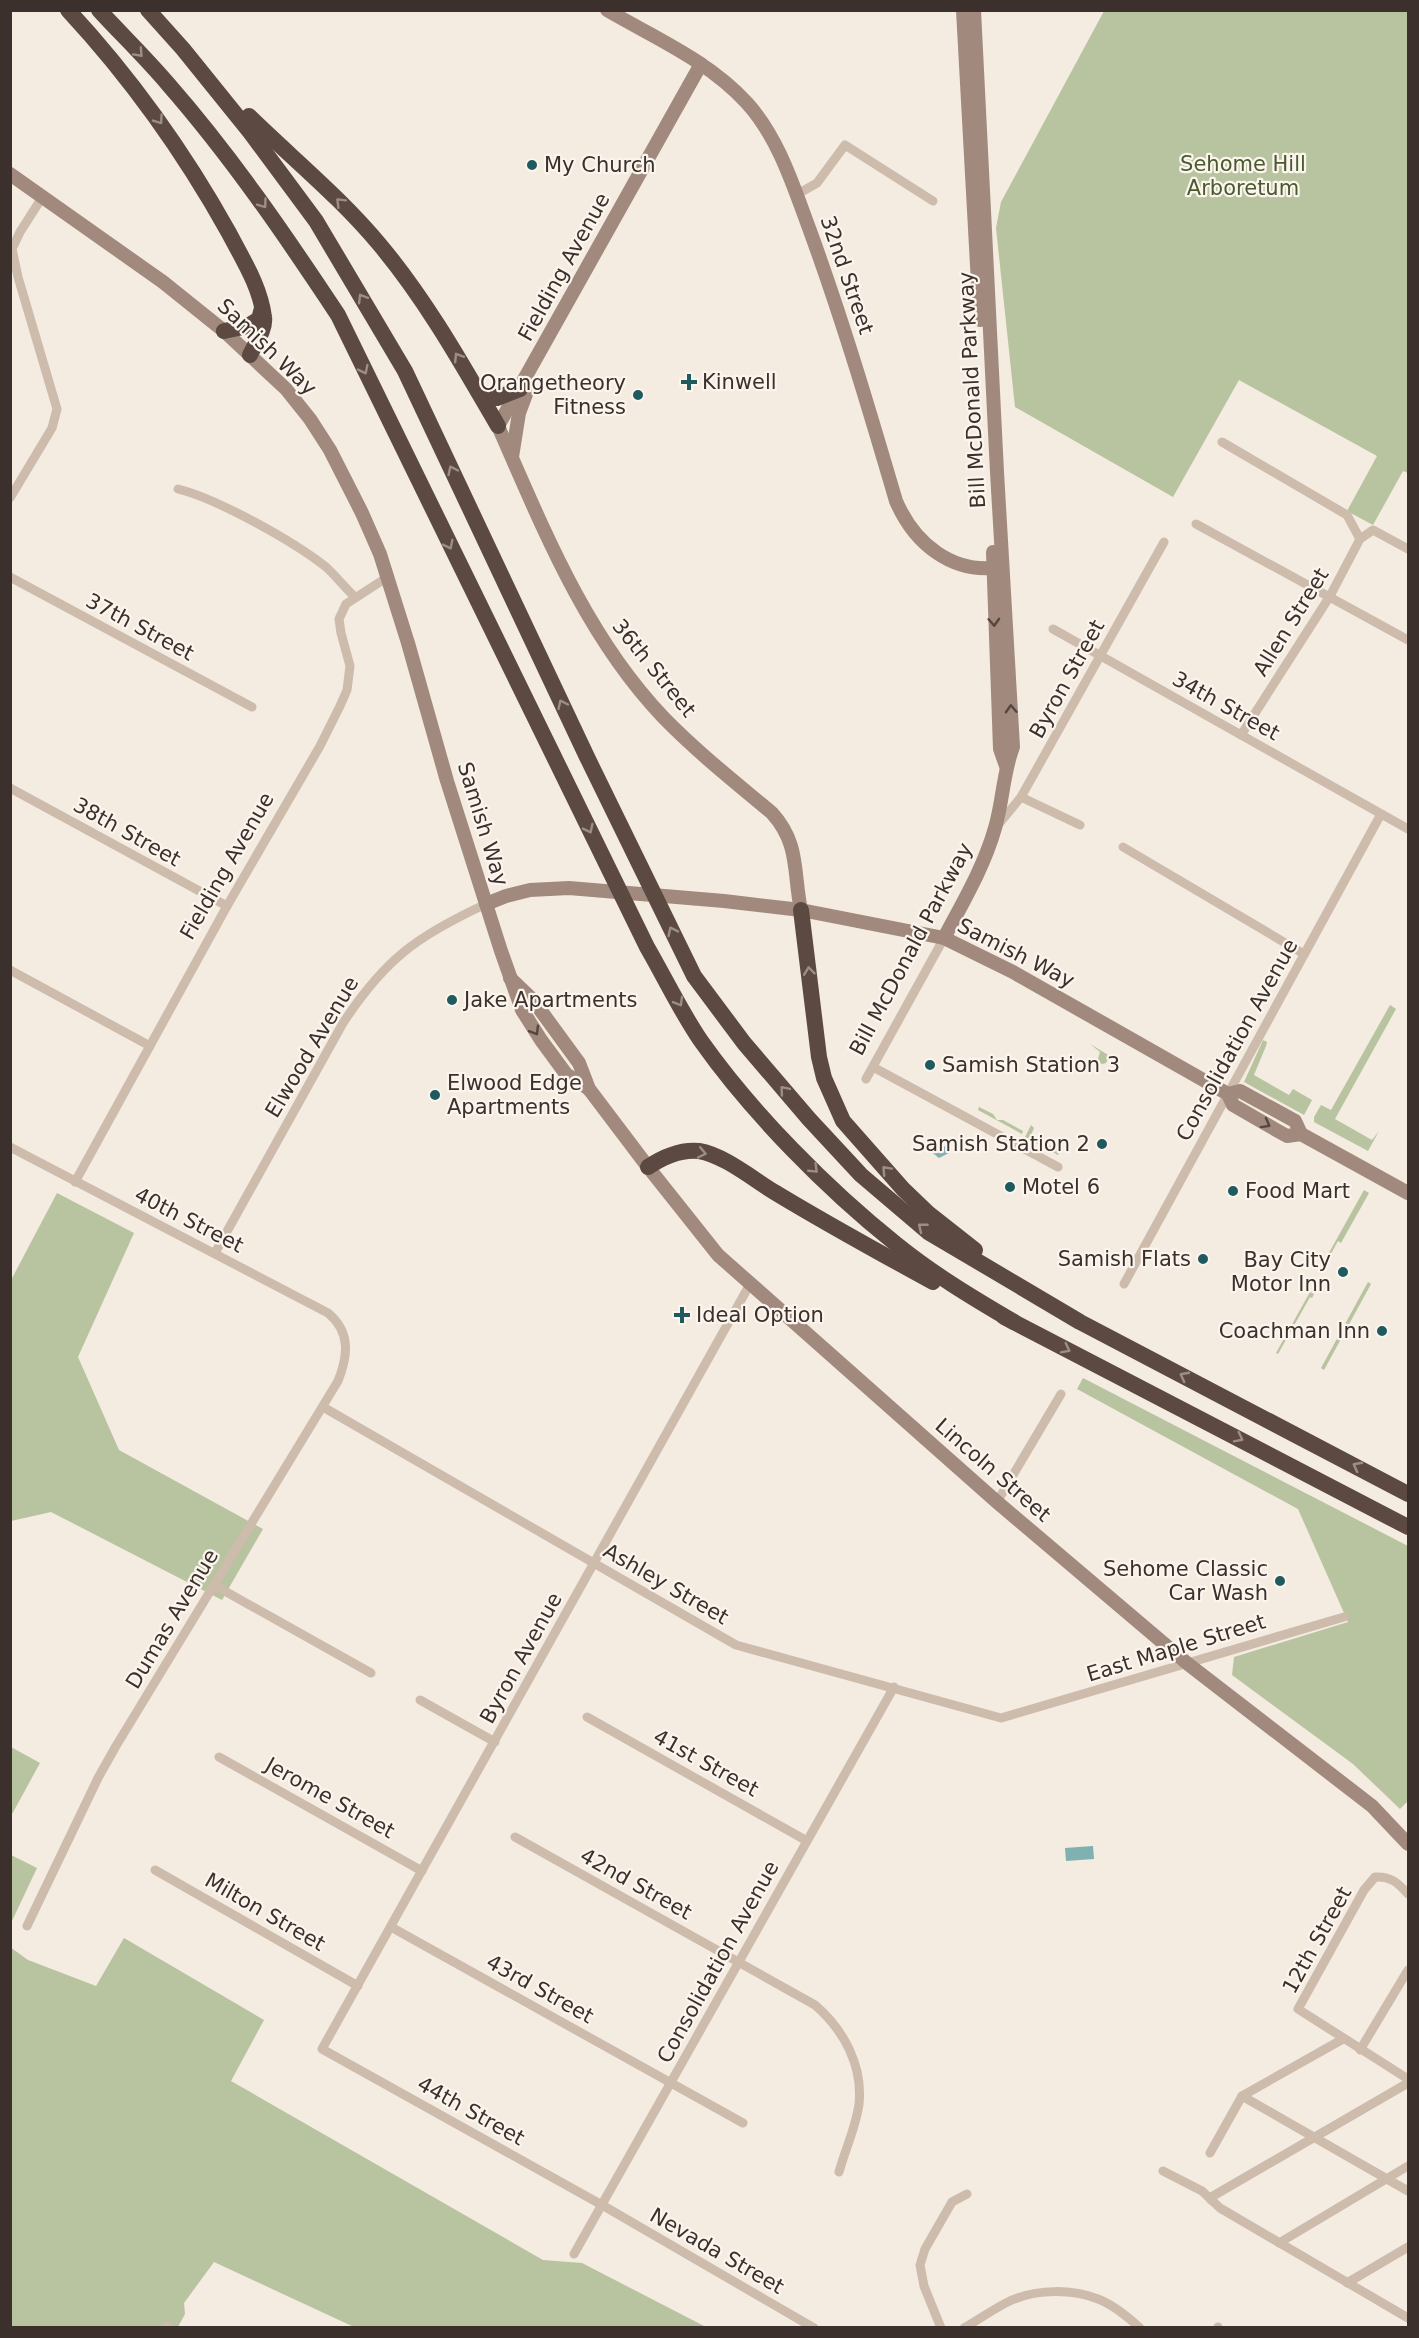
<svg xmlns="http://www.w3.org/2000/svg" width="1419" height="2338" viewBox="0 0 1419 2338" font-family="'DejaVu Sans',sans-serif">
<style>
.green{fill:#b8c4a0}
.water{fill:#7fb0b2}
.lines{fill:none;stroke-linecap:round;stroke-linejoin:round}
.street{stroke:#cdbbac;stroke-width:9}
.secondary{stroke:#a18a7d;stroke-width:14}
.highway{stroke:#5c4a42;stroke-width:16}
.oneway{stroke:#9c8e87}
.oneway2{stroke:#544640}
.poi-dot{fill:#1f5a5e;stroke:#fbf5ee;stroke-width:2}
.labels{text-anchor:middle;stroke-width:4.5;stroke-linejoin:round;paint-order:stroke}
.park-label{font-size:21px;fill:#4a5a2e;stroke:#fbf5ee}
.poi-label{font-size:21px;fill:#3b302b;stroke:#fbf5ee;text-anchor:start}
.street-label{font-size:21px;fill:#3b302b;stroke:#fbf5ee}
</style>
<rect width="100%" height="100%" fill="#f4ebe1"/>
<g class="green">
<path d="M1104,11H1408V473L1403,471L1373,525L1347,511L1377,456L1239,380L1173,497L1015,407L996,228L1001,202Z"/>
<path d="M1390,1005L1396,1009L1335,1119L1372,1140L1379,1131L1368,1151L1314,1122V1117L1321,1105L1331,1110Z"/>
<path d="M1263,1040L1267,1042L1266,1046L1254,1075L1289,1095L1293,1089L1312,1100L1304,1115L1244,1082Z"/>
<path d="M1090,1044L1110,1056L1106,1063L1102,1064L1097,1062L1100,1052Z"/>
<path d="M979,1107L993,1114L997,1120H1003L1023,1131L1022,1134L978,1110Z"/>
<path d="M1031,1125L1034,1128L1031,1135L1054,1148L1057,1143L1062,1144V1147L1058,1155L1025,1137Z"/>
<path d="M1364,1190L1369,1193L1341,1243L1338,1241L1327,1261L1325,1260Z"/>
<path d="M57,1193L134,1233L78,1357L119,1450L263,1529L222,1600L51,1512L11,1521L10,1282Z"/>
<path d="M1368,1282L1371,1284L1324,1370L1321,1368Z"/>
<path d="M1310,1292L1314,1294L1312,1298L1310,1297L1278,1354L1276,1353Z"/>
<path d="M1083,1378L1408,1546V1801L1400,1809L1353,1764L1232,1675L1234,1657L1348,1622L1298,1509L1077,1389Z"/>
<path d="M11,1747L40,1763L11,1816Z"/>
<path d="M11,1855L37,1868L11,1923Z"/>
<path d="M124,1938L264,2020L231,2081L543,2260L582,2263L706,2327H354L214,2262L184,2303L185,2314L178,2327H11L10,1947L28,1960L96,1986Z"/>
</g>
<g class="water">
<path d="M934,1142L941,1147L946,1146L949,1153L939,1158L929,1150Z"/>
<path d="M1093,1846L1094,1859L1066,1861L1065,1848Z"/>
</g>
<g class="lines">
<g class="street">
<path d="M796,195L817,183L845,145L933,201"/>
<path d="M1222,442L1347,515L1360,539"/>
<path d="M178,489C218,499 293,541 326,567C336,576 345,588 355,597"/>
<path d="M10,498L52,428L57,409L18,277L12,249L20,232L43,196"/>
<path d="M1196,524L1408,640"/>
<path d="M10,577L252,707"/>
<path d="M1053,629L1408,829"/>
<path d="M1241,735L1330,596L1360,539L1373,530L1408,549"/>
<path d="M10,788L227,906"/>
<path d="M1021,797L1080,825"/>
<path d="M998,825L1021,797L1164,542"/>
<path d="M1123,847L1304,954"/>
<path d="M10,970L150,1046"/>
<path d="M873,1067L1058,1167"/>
<path d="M866,1079L944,938"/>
<path d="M10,1147L328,1313C351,1332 348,1356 338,1381L116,1746L98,1778L27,1926"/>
<path d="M75,1182L227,906L320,746L340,706L347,690L350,666L341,633L339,619L346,604L386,578"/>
<path d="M215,1253L343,1023C385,959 417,936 486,904"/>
<path d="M750,1284L322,2049L602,2205L814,2328"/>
<path d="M1124,1284L1381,814"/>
<path d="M323,1407L736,1645L1001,1718L1344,1617"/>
<path d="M997,1502L1061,1394"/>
<path d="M214,1585L371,1673"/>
<path d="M420,1700L495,1742"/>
<path d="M587,1717L807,1841"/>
<path d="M219,1757L422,1871"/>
<path d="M515,1837L815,2005C844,2030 863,2066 859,2104C856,2127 845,2150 839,2172"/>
<path d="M155,1870L358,1986"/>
<path d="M1408,1894C1398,1883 1391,1876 1375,1877L1364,1890L1298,2009L1408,2079"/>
<path d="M391,1927L743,2123"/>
<path d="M1360,2050L1408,1970"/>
<path d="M1242,2096L1408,2191"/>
<path d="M1210,2153L1242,2096L1343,2039"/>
<path d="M1163,2171L1202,2191L1220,2208L1408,2318"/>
<path d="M1211,2200L1213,2196L1408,2083"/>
<path d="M1279,2243L1408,2166"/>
<path d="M574,2254L894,1687"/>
<path d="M1347,2283L1408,2247"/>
<path d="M165,2328L166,2326L169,2328"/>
<path d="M941,2328L924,2286L920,2265L925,2249L952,2202L967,2194"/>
<path d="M964,2328C980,2319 996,2307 1012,2300C1038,2289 1072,2289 1098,2299C1114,2305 1128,2317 1140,2328"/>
<path d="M1218,2328V2327"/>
</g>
<g class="secondary">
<path d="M607,10C655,38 709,61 747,103C778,137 793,185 809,228C842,318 869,409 896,501C914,543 952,575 1001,567"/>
<path d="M963,10L980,320"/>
<path d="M701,64L498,426C543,528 585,635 663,717C697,752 735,782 772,813C800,844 793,872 801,910"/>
<path d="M10,174L163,282L224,331L286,389L310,419L330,450L362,513L380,554L408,643L447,781L501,951L522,1010L541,1040L566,1074L589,1089"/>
<path d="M512,457L519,413L529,386"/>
<path d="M993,552L1000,749L1006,766"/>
<path d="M486,904L506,896L530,890L569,888L724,901L801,910L944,938L1013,972L1228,1094"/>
<path d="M944,938C963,902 984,867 995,828C1003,801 1003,773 1013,747L997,472L974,10"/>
<path d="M510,978L533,1000L579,1063L589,1089L648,1167L718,1255L997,1502L1188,1664L1372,1806L1408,1844"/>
<path d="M1228,1094L1240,1091L1275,1110L1295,1121L1301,1134L1408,1193"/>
<path d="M1228,1094L1233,1105L1278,1131L1287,1136L1301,1134"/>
</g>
<g class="highway">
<path d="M68,10C131,78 184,152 229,233C243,260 260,286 264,317C266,329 255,344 250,355"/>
<path d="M99,10C122,35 146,58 168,84C231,156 285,235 338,315L647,947C665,978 681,1012 701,1041C752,1113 827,1189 896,1244C933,1274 973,1298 1014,1322"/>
<path d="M148,10L183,49L250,132L316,221L405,371L587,757L694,976L744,1043L809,1119L861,1175L928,1232L1080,1322L1408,1494"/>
<path d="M249,116C293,159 341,198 380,245C426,300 462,364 498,426"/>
<path d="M224,331L248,326L259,319L262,308"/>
<path d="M478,391L497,398L520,389"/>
<path d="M801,910L819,1057L824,1078L843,1121L903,1189L928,1213L975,1250"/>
<path d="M648,1167C663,1157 680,1149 699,1151C724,1155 754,1180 776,1193C827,1224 880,1253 933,1282"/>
<path d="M1004,1317L1408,1527"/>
</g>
</g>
<defs><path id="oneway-chevron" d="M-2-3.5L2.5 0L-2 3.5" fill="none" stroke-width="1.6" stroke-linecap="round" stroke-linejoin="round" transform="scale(1.5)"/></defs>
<g class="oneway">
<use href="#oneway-chevron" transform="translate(139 53) rotate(47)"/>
<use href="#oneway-chevron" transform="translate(159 120) rotate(55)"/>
<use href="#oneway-chevron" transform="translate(340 202) rotate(-135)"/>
<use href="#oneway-chevron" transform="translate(263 204) rotate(54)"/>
<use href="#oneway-chevron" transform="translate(362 298) rotate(-121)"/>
<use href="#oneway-chevron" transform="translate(458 357) rotate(-122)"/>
<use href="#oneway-chevron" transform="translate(364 370) rotate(64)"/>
<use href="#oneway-chevron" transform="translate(452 470) rotate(-115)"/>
<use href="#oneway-chevron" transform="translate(449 545) rotate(64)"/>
<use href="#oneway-chevron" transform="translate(562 704) rotate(-115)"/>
<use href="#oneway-chevron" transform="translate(589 829) rotate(64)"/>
<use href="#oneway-chevron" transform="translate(672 931) rotate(-116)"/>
<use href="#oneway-chevron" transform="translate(809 971) rotate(-97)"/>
<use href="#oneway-chevron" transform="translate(679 1002) rotate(60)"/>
<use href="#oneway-chevron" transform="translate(784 1090) rotate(-130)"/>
<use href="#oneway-chevron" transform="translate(702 1153) rotate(12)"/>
<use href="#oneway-chevron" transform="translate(814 1169) rotate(44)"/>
<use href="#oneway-chevron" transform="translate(886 1170) rotate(-133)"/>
<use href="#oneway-chevron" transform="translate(922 1227) rotate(-141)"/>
<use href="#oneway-chevron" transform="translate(1066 1349) rotate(27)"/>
<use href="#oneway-chevron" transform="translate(1184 1376) rotate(-152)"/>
<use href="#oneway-chevron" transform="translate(1239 1438) rotate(27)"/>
<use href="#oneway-chevron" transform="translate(1357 1466) rotate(-152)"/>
</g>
<g class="oneway2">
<use href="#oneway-chevron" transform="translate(994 622) rotate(87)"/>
<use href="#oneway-chevron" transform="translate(1011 709) rotate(-93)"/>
<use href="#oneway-chevron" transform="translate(535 1031) rotate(59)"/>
<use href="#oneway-chevron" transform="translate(1266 1124) rotate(29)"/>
</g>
<g class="poi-dot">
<circle cx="532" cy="165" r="6"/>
<path d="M686 373h6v6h6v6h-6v6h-6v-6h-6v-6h6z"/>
<circle cx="638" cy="395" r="6"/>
<circle cx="452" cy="1000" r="6"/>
<circle cx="930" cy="1065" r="6"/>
<circle cx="435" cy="1095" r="6"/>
<circle cx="1102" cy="1144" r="6"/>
<circle cx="1010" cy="1187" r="6"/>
<circle cx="1233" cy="1191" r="6"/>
<circle cx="1203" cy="1259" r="6"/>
<circle cx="1343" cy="1272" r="6"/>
<path d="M679 1306h6v6h6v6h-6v6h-6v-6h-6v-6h6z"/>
<circle cx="1382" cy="1331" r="6"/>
<circle cx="1280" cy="1581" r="6"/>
</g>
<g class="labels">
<g class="park-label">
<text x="1243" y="171">Sehome Hill<tspan x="1243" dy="24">Arboretum</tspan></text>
</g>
<g class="poi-label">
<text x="544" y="172">My Church</text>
<text x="702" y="389">Kinwell</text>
<text x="626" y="390" text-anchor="end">Orangetheory<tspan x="626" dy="24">Fitness</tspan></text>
<text x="464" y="1007">Jake Apartments</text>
<text x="942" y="1072">Samish Station 3</text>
<text x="447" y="1090">Elwood Edge<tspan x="447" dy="24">Apartments</tspan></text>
<text x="1090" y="1151" text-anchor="end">Samish Station 2</text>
<text x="1022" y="1194">Motel 6</text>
<text x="1245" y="1198">Food Mart</text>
<text x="1191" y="1266" text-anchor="end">Samish Flats</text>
<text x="1331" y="1267" text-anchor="end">Bay City<tspan x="1331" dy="24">Motor Inn</tspan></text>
<text x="696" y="1322">Ideal Option</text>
<text x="1370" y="1338" text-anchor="end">Coachman Inn</text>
<text x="1268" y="1576" text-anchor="end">Sehome Classic<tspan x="1268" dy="24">Car Wash</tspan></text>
</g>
<g class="street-label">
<text transform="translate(564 267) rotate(-61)" y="7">Fielding Avenue</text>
<text transform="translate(847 275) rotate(71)" y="7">32nd Street</text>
<text transform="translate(267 347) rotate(44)" y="7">Samish Way</text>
<text transform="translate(972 390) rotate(-93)" y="7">Bill McDonald Parkway</text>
<text transform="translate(1291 622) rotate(-58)" y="7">Allen Street</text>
<text transform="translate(140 627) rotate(28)" y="7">37th Street</text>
<text transform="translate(654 668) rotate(51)" y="7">36th Street</text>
<text transform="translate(1067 679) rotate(-61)" y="7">Byron Street</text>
<text transform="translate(1226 706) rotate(29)" y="7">34th Street</text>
<text transform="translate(483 824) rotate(73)" y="7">Samish Way</text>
<text transform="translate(127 832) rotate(29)" y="7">38th Street</text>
<text transform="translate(227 866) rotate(-60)" y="7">Fielding Avenue</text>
<text transform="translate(911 949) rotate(-62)" y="7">Bill McDonald Parkway</text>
<text transform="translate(1016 953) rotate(27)" y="7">Samish Way</text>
<text transform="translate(1237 1040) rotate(-61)" y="7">Consolidation Avenue</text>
<text transform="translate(312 1047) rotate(-59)" y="7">Elwood Avenue</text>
<text transform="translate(189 1220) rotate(27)" y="7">40th Street</text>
<text transform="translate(993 1470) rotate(41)" y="7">Lincoln Street</text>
<text transform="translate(666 1584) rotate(30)" y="7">Ashley Street</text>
<text transform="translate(172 1619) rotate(-59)" y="7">Dumas Avenue</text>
<text transform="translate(1176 1648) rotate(-17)" y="7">East Maple Street</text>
<text transform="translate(521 1658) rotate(-61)" y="7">Byron Avenue</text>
<text transform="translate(706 1763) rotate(29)" y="7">41st Street</text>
<text transform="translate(330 1798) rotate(29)" y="7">Jerome Street</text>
<text transform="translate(636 1884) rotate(29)" y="7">42nd Street</text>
<text transform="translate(265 1912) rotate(30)" y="7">Milton Street</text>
<text transform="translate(1317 1940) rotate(-61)" y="7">12th Street</text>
<text transform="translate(718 1962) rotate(-61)" y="7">Consolidation Avenue</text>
<text transform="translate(540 1989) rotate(29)" y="7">43rd Street</text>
<text transform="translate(471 2111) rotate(29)" y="7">44th Street</text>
<text transform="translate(717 2251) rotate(30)" y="7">Nevada Street</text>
</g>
</g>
<rect width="1419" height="2338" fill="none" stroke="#3b302b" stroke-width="24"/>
</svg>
